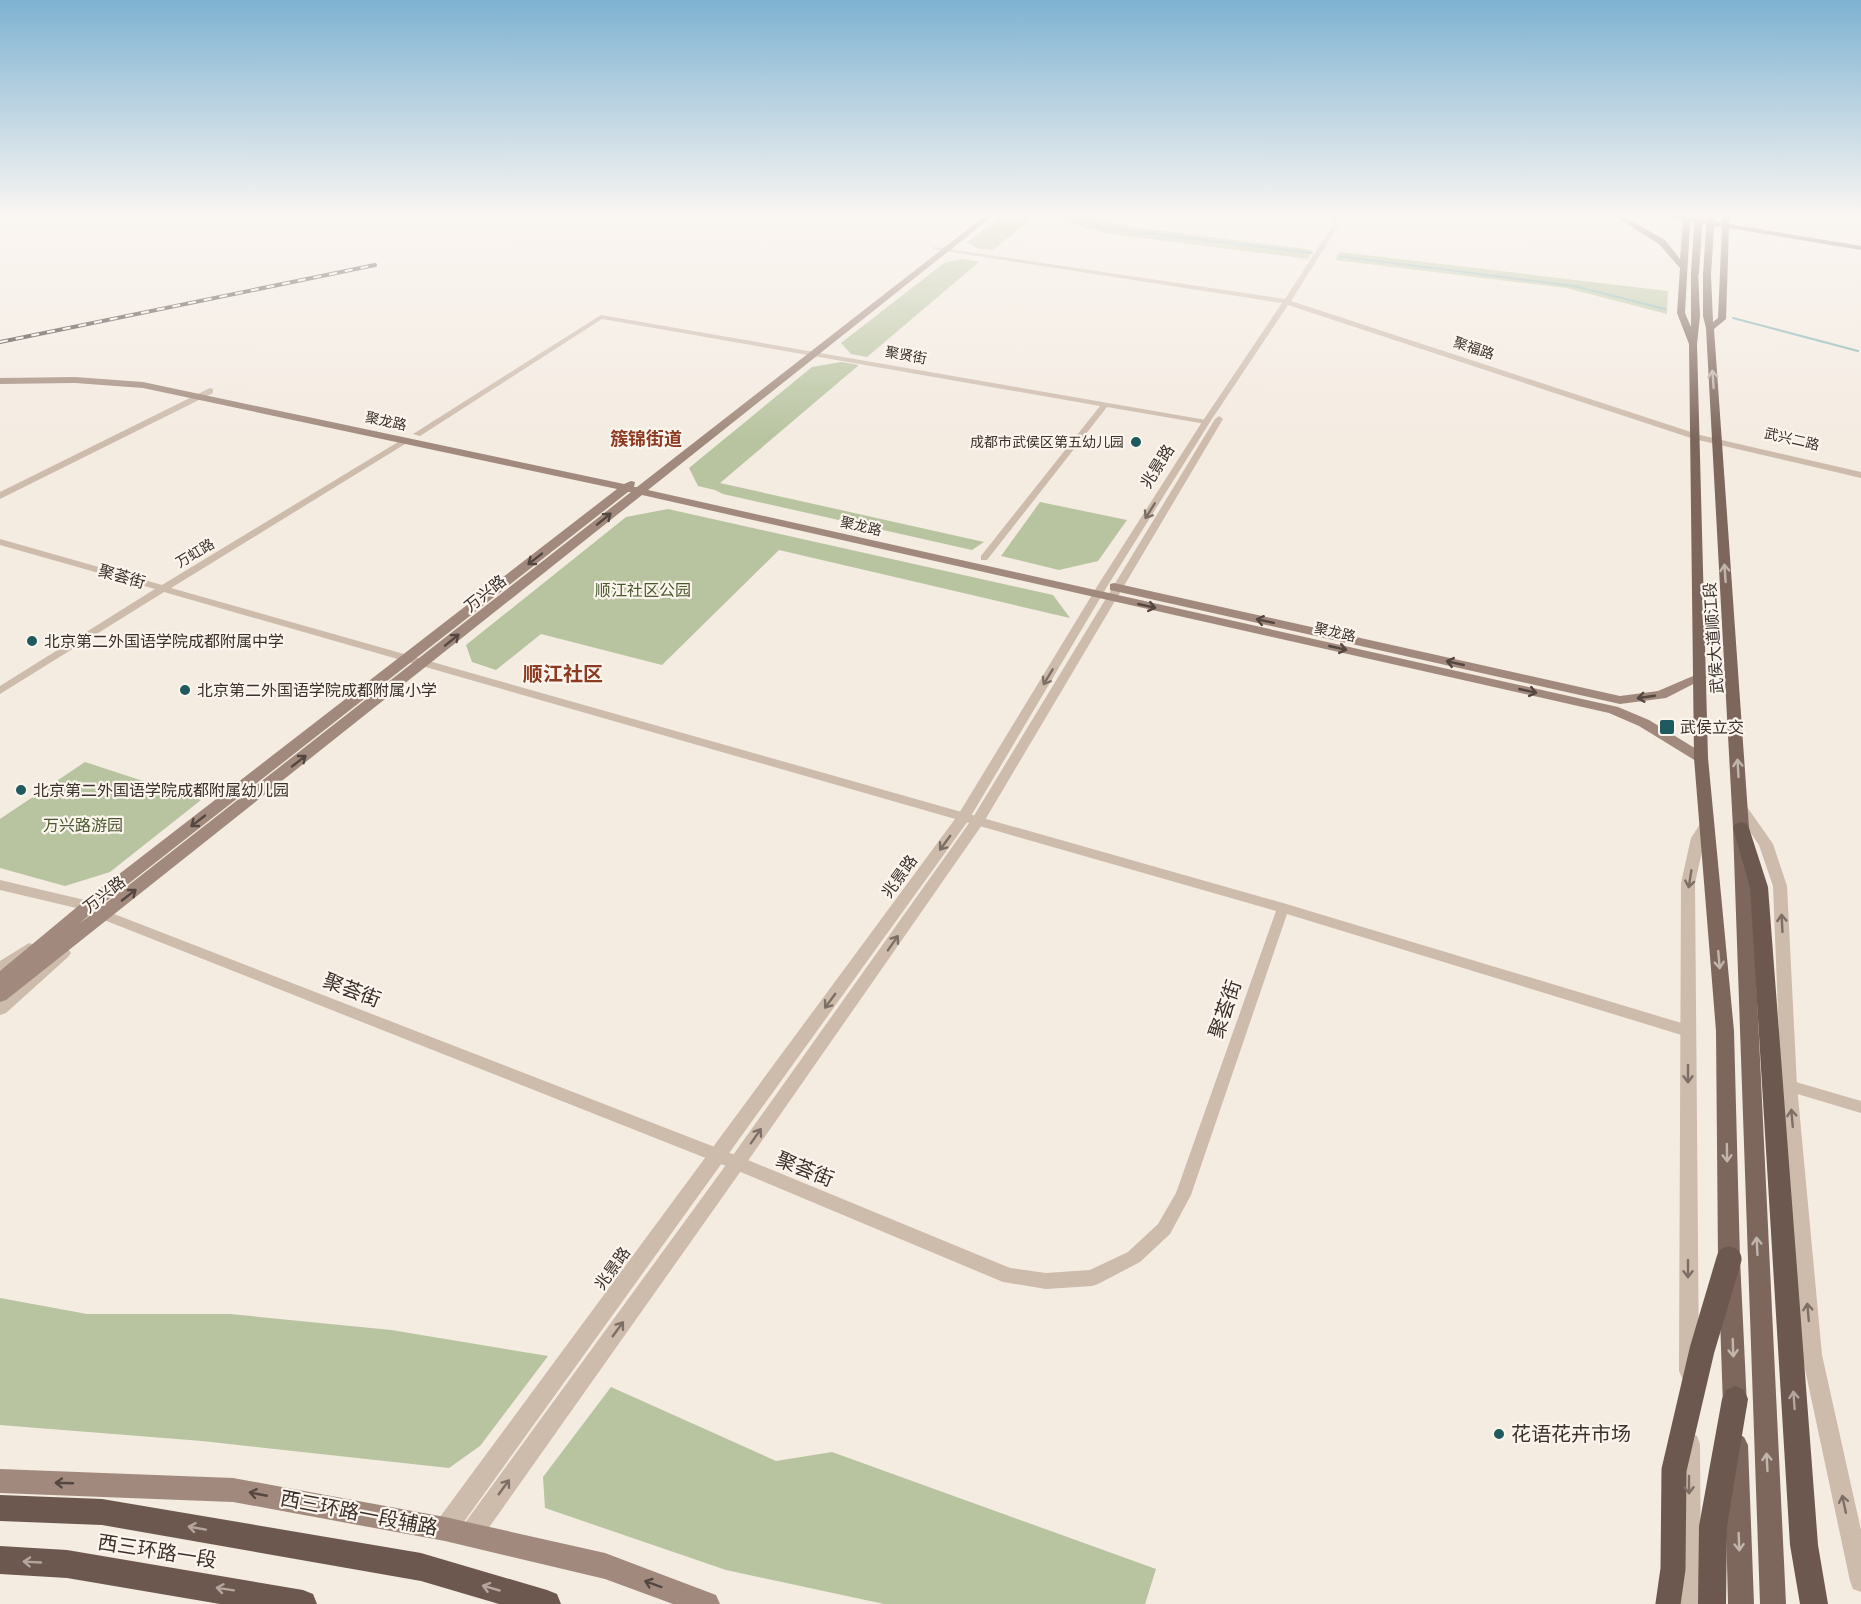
<svg xmlns="http://www.w3.org/2000/svg" width="1861" height="1604" viewBox="0 0 1861 1604" font-family="'Open Sans','Noto Sans SC',sans-serif">
<style>
.green{fill:#b8c4a0}
.lines{fill:none;stroke-linecap:round;stroke-linejoin:round}
.stream{stroke:#7fb0b2;stroke-width:2}
.minor{fill:#cdbbac;fill-rule:evenodd}
.tertiary{fill:#cdbbac;fill-rule:evenodd}
.secondary{fill:#a18a7d;fill-rule:evenodd}
.primary{fill:#7d675c;fill-rule:evenodd}
.trunk{fill:#6c584f;fill-rule:evenodd}
.rail-casing{stroke:#3b302b;stroke-width:4}
.rail{stroke:#fbf5ee;stroke-width:2;stroke-dasharray:8;stroke-linecap:butt}
.primary-bridge{stroke:#7d675c;stroke-width:8}
.trunk-bridge{stroke:#6c584f;stroke-width:25}
.oneway{stroke:#c2b5ac}
.oneway2{stroke:#7d6f65}
.oneway3{stroke:#544640}
.oneway4{stroke:#b4a69e}
.poi-dot{fill:#1f5a5e;stroke:#fbf5ee;stroke-width:2}
.labels{text-anchor:middle;stroke-width:4.5;stroke-linejoin:round;paint-order:stroke}
.far-street-label{font-size:14px;fill:#3b302b;stroke:#fbf5ee}
.far-poi-label{font-size:14px;fill:#3b302b;stroke:#fbf5ee;text-anchor:end}
.street-label{font-size:16px;fill:#3b302b;stroke:#fbf5ee}
.park-label{font-size:16px;fill:#4a5a2e;stroke:#fbf5ee}
.poi-label{font-size:16px;fill:#3b302b;stroke:#fbf5ee;text-anchor:start}
.far-district-label{font-size:18px;font-weight:bold;fill:#8c3b22;stroke:#fbf5ee}
.quarter-label{font-size:20px;font-weight:bold;fill:#8c3b22;stroke:#fbf5ee}
.near-street-label{font-size:20px;fill:#3b302b;stroke:#fbf5ee}
.near-poi-label{font-size:20px;fill:#3b302b;stroke:#fbf5ee;text-anchor:start}
</style>
<rect width="100%" height="100%" fill="#f4ebe1"/>
<g class="green">
<path d="M1004,215H1037L993,250L978,249L967,242Z"/>
<path d="M1050,215H1087L1124,226L1313,250L1308,259L1112,234L1089,229Z"/>
<path d="M1340,252L1668,291L1667,314L1566,288L1335,260Z"/>
<path d="M962,259L979,262L867,357L851,354L841,343L944,263Z"/>
<path d="M841,362L859,365L720,483L984,542L972,550L723,494L715,490L698,486L689,468L812,367Z"/>
<path d="M1040,502L1127,520L1098,561L1059,570L1001,556Z"/>
<path d="M668,509L1053,595L1070,618L779,550L662,665L541,634L496,670L472,662L466,645L626,517Z"/>
<path d="M85,762L201,800L110,872L65,886L0,868V819Z"/>
<path d="M0,1298L87,1314H230L391,1330L548,1356L480,1446L449,1468L202,1441L0,1425Z"/>
<path d="M611,1387L776,1461L832,1452L1156,1569L1145,1604H884L726,1570L545,1508L543,1477Z"/>
</g>
<g class="lines">
<g class="stream">
<path d="M1064,215L1104,228L1312,253"/>
<path d="M1338,256L1574,286L1665,309"/>
<path d="M1733,318L1858,351"/>
</g>
<g class="minor">
<path d="M601,315L1206,420L1210,422L1206,424L1107,407L987,560H981V556L1100,406L602,319L420,436L413,434Z"/>
<path d="M403,439L410,441L171,588L1283,903L1688,1025L1693,1027L1695,1031L1693,1035L1688,1037L1287,914L1191,1195L1170,1234L1140,1262L1098,1284L1092,1286L1046,1289L1003,1282L731,1168L99,918L97,915L99,912H109L743,1158L1010,1268L1046,1273L1090,1270L1128,1252L1158,1224L1176,1193L1276,911L164,592L0,694V686L155,589L0,545V539L162,585Z"/>
<path d="M0,880L89,901L94,903L96,906L94,909L89,911L0,890Z"/>
<path d="M1789,1080L1861,1101V1113L1784,1090L1781,1086L1784,1082Z"/>
</g>
<g class="tertiary">
<path d="M1330,215H1336L1339,225L1291,301L1700,435L1861,472V478L1694,439L1288,305L1210,422L1108,585L968,821L453,1537L445,1540L437,1537L434,1529L437,1521L958,815L1098,585L1202,422L1282,303L932,249L935,247L1285,299L1333,225Z"/>
<path d="M210,388L213,389V393L0,499V492Z"/>
<path d="M1219,416L1223,419L982,825L743,1168L478,1543L470,1546L462,1543L459,1535L462,1527L731,1158L972,819L1215,419Z"/>
<path d="M1740,803L1745,804L1773,844L1787,886L1797,1086L1822,1355L1861,1530V1592L1853,1589L1850,1581L1802,1355L1781,1086L1773,886L1759,845L1733,807Z"/>
<path d="M1707,819L1714,824L1705,838L1695,883L1699,1371L1696,1378L1689,1381L1682,1378L1679,1371L1681,883L1691,838L1702,821Z"/>
<path d="M29,943L34,945L37,949L34,953L0,975V961Z"/>
<path d="M63,947L68,949L71,953L68,957L6,1013L0,1015V1000L58,949Z"/>
<path d="M1689,1433L1697,1436L1700,1444L1701,1604H1677L1678,1444L1681,1436Z"/>
</g>
<g class="secondary">
<path d="M986,215H994L648,490L1618,707L1649,720L1706,755L1708,758L1706,761H1696L1639,726L1609,713L642,495L6,1000L0,1002V971L83,902L617,489L143,388L75,383L0,384V378L75,377L143,382L624,484L631,481L635,482L634,487H637ZM628,492H631L79,924L95,910Z"/>
<path d="M1114,583L1620,696L1658,691L1700,673L1707,677L1666,698L1620,704L1110,590V584Z"/>
<path d="M0,1469L233,1478L445,1517L605,1553L716,1595L720,1604H673L605,1579L445,1541L233,1502L0,1493Z"/>
</g>
<g class="primary">
<path d="M1612,215H1621L1665,240L1680,259L1683,221L1659,215H1691L1690,217L1722,223V215H1730L1729,224L1861,246V250L1729,228L1726,319L1714,329L1749,828L1786,1604H1760L1733,828L1706,328L1703,316V274L1707,272L1711,274L1713,322L1718,318L1722,227L1690,222L1685,313L1691,327V272L1698,270L1700,316L1697,344L1708,758L1734,1031L1740,1259L1747,1406L1743,1414L1735,1418L1727,1414L1723,1406L1718,1259L1716,1031L1694,758L1689,344L1677,313L1680,268L1659,244Z"/>
<path d="M1736,1433L1744,1437L1748,1445L1754,1604H1728L1724,1445L1728,1437Z"/>
</g>
<g class="trunk">
<path d="M1741,822L1747,824L1749,828L1768,887L1818,1545L1828,1604H1800L1790,1545L1750,887L1733,828L1735,824Z"/>
<path d="M1735,1386L1744,1390L1748,1399L1727,1526L1726,1604H1698L1699,1526L1722,1399L1726,1390Z"/>
<path d="M0,1495L102,1499L421,1553L547,1590L557,1594L561,1604H499L421,1581L102,1525L0,1521Z"/>
<path d="M0,1546L67,1550L303,1590L313,1594L317,1604H220L67,1578L0,1574Z"/>
</g>
<g class="rail-casing">
<path id="rail" d="M0,342L375,265"/>
</g>
<use href="#rail" class="rail"/>
<g class="primary-bridge">
<path d="M1695,272L1699,215"/>
<path d="M1707,274L1711,215"/>
</g>
<path class="trunk-bridge" d="M1668,1604L1673,1569L1674,1470L1702,1350L1729,1259"/>
</g>
<defs><path id="oneway-shaft" d="M-6 0H5M1.5-3L5.5 0L1.5 3" fill="none" stroke-width="1.6" stroke-linecap="round" stroke-linejoin="round" transform="scale(1.5)"/></defs>
<g class="oneway">
<use href="#oneway-shaft" transform="translate(1713 379) rotate(-94)"/>
<use href="#oneway-shaft" transform="translate(1725 573) rotate(-94)"/>
<use href="#oneway-shaft" transform="translate(1738 768) rotate(-93)"/>
<use href="#oneway-shaft" transform="translate(1719 960) rotate(85)"/>
<use href="#oneway-shaft" transform="translate(1727 1153) rotate(89)"/>
<use href="#oneway-shaft" transform="translate(1757 1246) rotate(-93)"/>
<use href="#oneway-shaft" transform="translate(1733 1348) rotate(88)"/>
<use href="#oneway-shaft" transform="translate(1767 1462) rotate(-93)"/>
<use href="#oneway-shaft" transform="translate(1739 1542) rotate(88)"/>
</g>
<g class="oneway2">
<use href="#oneway-shaft" transform="translate(1150 511) rotate(122)"/>
<use href="#oneway-shaft" transform="translate(1048 677) rotate(121)"/>
<use href="#oneway-shaft" transform="translate(945 843) rotate(126)"/>
<use href="#oneway-shaft" transform="translate(1690 879) rotate(99)"/>
<use href="#oneway-shaft" transform="translate(1782 923) rotate(-93)"/>
<use href="#oneway-shaft" transform="translate(893 943) rotate(-55)"/>
<use href="#oneway-shaft" transform="translate(830 1001) rotate(126)"/>
<use href="#oneway-shaft" transform="translate(1688 1074) rotate(90)"/>
<use href="#oneway-shaft" transform="translate(1792 1118) rotate(-95)"/>
<use href="#oneway-shaft" transform="translate(756 1136) rotate(-55)"/>
<use href="#oneway-shaft" transform="translate(1688 1269) rotate(90)"/>
<use href="#oneway-shaft" transform="translate(1808 1312) rotate(-95)"/>
<use href="#oneway-shaft" transform="translate(618 1329) rotate(-54)"/>
<use href="#oneway-shaft" transform="translate(1689 1485) rotate(90)"/>
<use href="#oneway-shaft" transform="translate(504 1487) rotate(-54)"/>
<use href="#oneway-shaft" transform="translate(1844 1504) rotate(-102)"/>
</g>
<g class="oneway3">
<use href="#oneway-shaft" transform="translate(604 519) rotate(-39)"/>
<use href="#oneway-shaft" transform="translate(535 559) rotate(142)"/>
<use href="#oneway-shaft" transform="translate(1147 606) rotate(13)"/>
<use href="#oneway-shaft" transform="translate(1265 621) rotate(-168)"/>
<use href="#oneway-shaft" transform="translate(452 640) rotate(-39)"/>
<use href="#oneway-shaft" transform="translate(1338 648) rotate(13)"/>
<use href="#oneway-shaft" transform="translate(1455 663) rotate(-167)"/>
<use href="#oneway-shaft" transform="translate(1528 691) rotate(13)"/>
<use href="#oneway-shaft" transform="translate(1646 697) rotate(172)"/>
<use href="#oneway-shaft" transform="translate(299 761) rotate(-38)"/>
<use href="#oneway-shaft" transform="translate(198 821) rotate(142)"/>
<use href="#oneway-shaft" transform="translate(129 895) rotate(-38)"/>
<use href="#oneway-shaft" transform="translate(64 1483) rotate(-178)"/>
<use href="#oneway-shaft" transform="translate(258 1494) rotate(-169)"/>
<use href="#oneway-shaft" transform="translate(653 1584) rotate(-160)"/>
</g>
<g class="oneway4">
<use href="#oneway-shaft" transform="translate(1794 1400) rotate(-94)"/>
<use href="#oneway-shaft" transform="translate(197 1528) rotate(-170)"/>
<use href="#oneway-shaft" transform="translate(32 1562) rotate(-177)"/>
<use href="#oneway-shaft" transform="translate(491 1588) rotate(-164)"/>
<use href="#oneway-shaft" transform="translate(225 1589) rotate(-171)"/>
</g>
<linearGradient id="sky" x2="0" y2="1"><stop stop-color="#7eb2d2"/><stop offset="0.49" stop-color="#faf6f2"/><stop offset="1" stop-color="#faf6f2" stop-opacity="0"/></linearGradient>
<rect width="1861" height="439" fill="url(#sky)"/>
<g class="poi-dot">
<circle cx="1136" cy="442" r="6"/>
<circle cx="32" cy="641" r="6"/>
<circle cx="185" cy="690" r="6"/>
<rect x="1659" y="719" width="16" height="16" rx="3"/>
<circle cx="21" cy="790" r="6"/>
<circle cx="1499" cy="1434" r="6"/>
</g>
<g class="labels">
<g class="far-street-label">
<text transform="translate(1474 348) rotate(18)" y="5">聚福路</text>
<text transform="translate(906 355) rotate(10)" y="5">聚贤街</text>
<text transform="translate(386 421) rotate(12)" y="5">聚龙路</text>
<text transform="translate(1792 439) rotate(13)" y="5">武兴二路</text>
<text transform="translate(861 526) rotate(13)" y="5">聚龙路</text>
<text transform="translate(195 553) rotate(-31)" y="5">万虹路</text>
<text transform="translate(1335 632) rotate(13)" y="5">聚龙路</text>
</g>
<g class="far-poi-label">
<text x="1124" y="447">成都市武侯区第五幼儿园</text>
</g>
<g class="street-label">
<text transform="translate(1157 466) rotate(-58)" y="6">兆景路</text>
<text transform="translate(122 576) rotate(16)" y="6">聚荟街</text>
<text transform="translate(485 593) rotate(-39)" y="6">万兴路</text>
<text transform="translate(1713 638) rotate(-94)" y="6">武侯大道顺江段</text>
<text transform="translate(899 876) rotate(-54)" y="6">兆景路</text>
<text transform="translate(104 894) rotate(-38)" y="6">万兴路</text>
<text transform="translate(612 1268) rotate(-54)" y="6">兆景路</text>
</g>
<g class="park-label">
<text x="643" y="596">顺江社区公园</text>
<text x="83" y="831">万兴路游园</text>
</g>
<g class="poi-label">
<text x="44" y="647">北京第二外国语学院成都附属中学</text>
<text x="197" y="696">北京第二外国语学院成都附属小学</text>
<text x="1680" y="733">武侯立交</text>
<text x="33" y="796">北京第二外国语学院成都附属幼儿园</text>
</g>
<g class="far-district-label">
<text x="646" y="445">簇锦街道</text>
</g>
<g class="quarter-label">
<text x="563" y="681">顺江社区</text>
</g>
<g class="near-street-label">
<text transform="translate(352 990) rotate(21)" y="7">聚荟街</text>
<text transform="translate(1225 1009) rotate(-71)" y="7">聚荟街</text>
<text transform="translate(805 1169) rotate(22)" y="7">聚荟街</text>
<text transform="translate(359 1513) rotate(11)" y="7">西三环路一段辅路</text>
<text transform="translate(157 1551) rotate(9)" y="7">西三环路一段</text>
</g>
<g class="near-poi-label">
<text x="1511" y="1441">花语花卉市场</text>
</g>
</g>
</svg>
